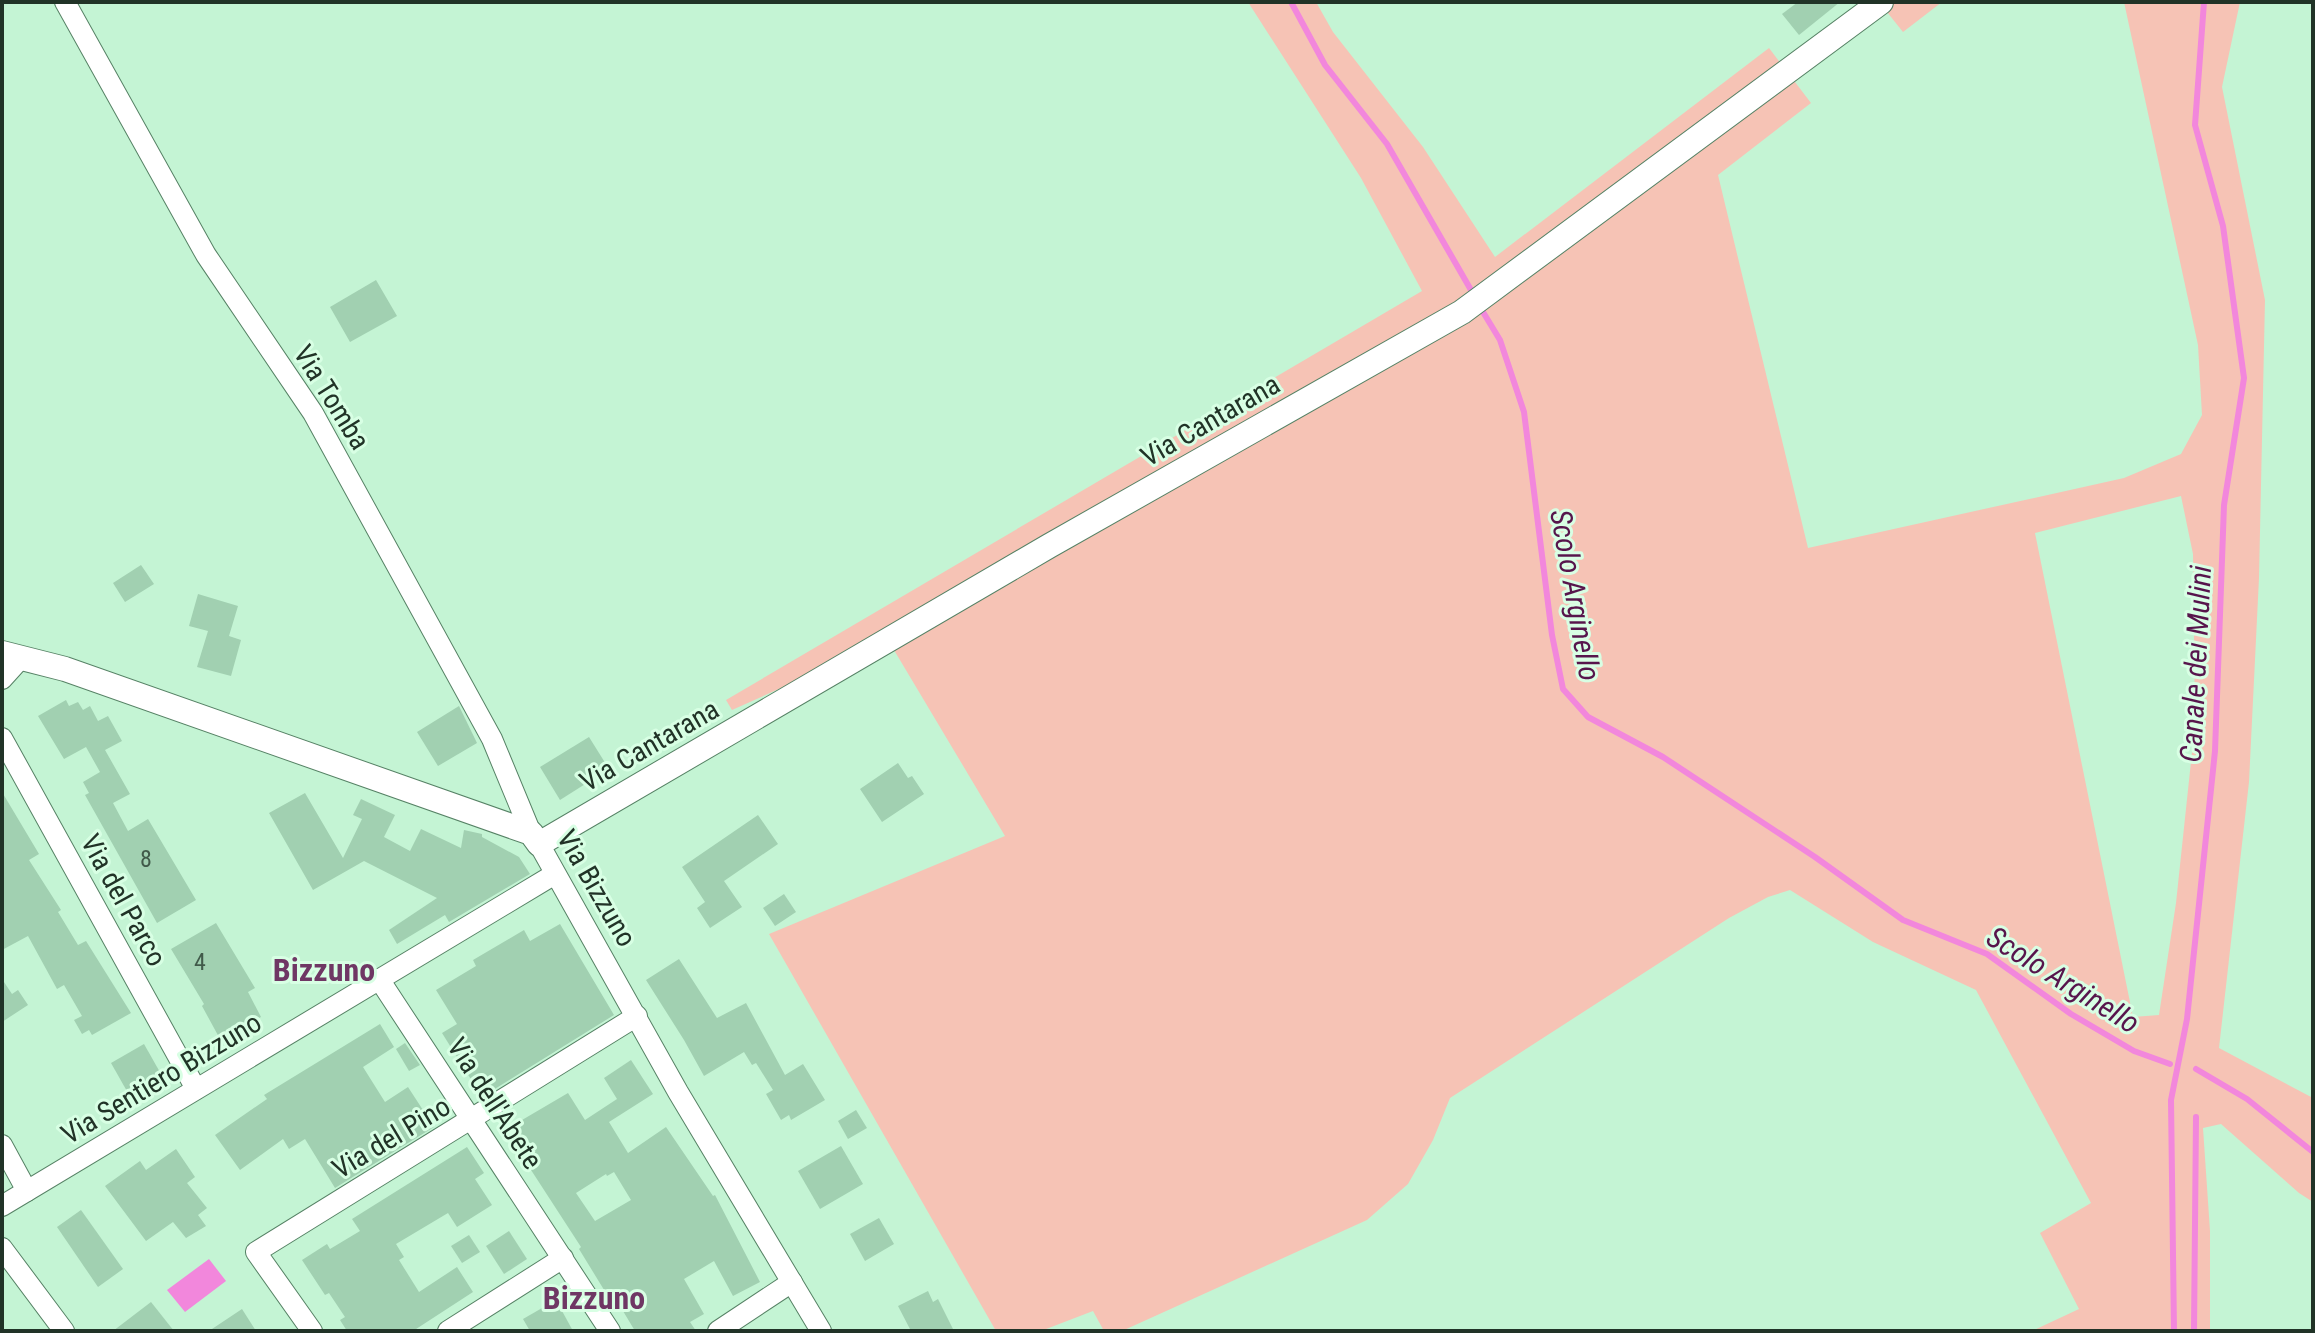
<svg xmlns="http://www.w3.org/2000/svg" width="2315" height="1333" viewBox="0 0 2315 1333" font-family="'Roboto Condensed',sans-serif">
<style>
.green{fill:#f6c3b5;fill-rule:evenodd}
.water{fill:#f287dc}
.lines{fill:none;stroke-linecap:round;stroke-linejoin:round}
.stream{stroke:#f287dc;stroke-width:6}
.building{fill:#a1d0b1;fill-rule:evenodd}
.minor-casing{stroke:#568265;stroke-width:22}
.tertiary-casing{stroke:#568265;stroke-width:26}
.minor{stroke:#fff;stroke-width:20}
.tertiary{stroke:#fff;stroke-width:24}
.labels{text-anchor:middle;stroke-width:6;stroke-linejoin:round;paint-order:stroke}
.number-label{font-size:24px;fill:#415a4a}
.street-label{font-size:28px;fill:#213327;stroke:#d8ffe4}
.water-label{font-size:30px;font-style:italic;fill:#57154c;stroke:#d8ffe4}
.quarter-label{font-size:32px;font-weight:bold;fill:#6f3764;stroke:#d8ffe4}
</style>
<rect width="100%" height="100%" fill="#c4f4d4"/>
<g class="green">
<path d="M1248,2H1316L1333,32L1423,147L1495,257L1769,48L1811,103L1718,175L1808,548L2124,478L2181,454L2202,415L2198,345L2124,2H2240L2222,87L2265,300L2259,578L2249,782L2219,1048L2313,1098V1202L2299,1193L2221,1124L2203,1128L2210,1231V1331H2032L2079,1309L2040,1233L2091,1203L1976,990L1873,942L1790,890L1768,897L1729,918L1450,1098L1433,1140L1408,1184L1367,1220L1122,1331H1104L1093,1311L1041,1331H996L769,934L1005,836L888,640L732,710L726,700L1422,291L1361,178ZM2181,496L2193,554L2195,724L2176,903L2159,1015L2133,1017L2035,533Z"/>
<path d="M1879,2H1942L1903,32Z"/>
</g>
<path class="water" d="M209,1259L226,1281L185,1312L167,1290Z"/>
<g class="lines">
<g class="stream">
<path d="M1291,2L1325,65L1387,144L1475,297"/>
<path d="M1480,307L1500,340L1524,412L1552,635L1563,689L1588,717L1663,757L1815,857L1903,920L1987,954L2071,1014L2134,1051L2170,1064"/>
<path d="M2196,1069L2247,1099L2313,1152"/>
<path d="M2174,1331L2171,1100L2187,1019L2215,751L2224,505L2244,378L2223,226L2195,125L2204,2"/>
<path d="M2194,1331L2196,1117"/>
</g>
</g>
<g class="building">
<path d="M1798,2H1840L1799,35L1782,14Z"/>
<path d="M376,280L397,316L350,342L330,307Z"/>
<path d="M141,565L154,584L125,602L113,583Z"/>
<path d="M198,594L238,606L229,636L241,640L231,676L197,667L208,631L189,626Z"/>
<path d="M66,700L69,706L78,702L83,710L90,706L98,721L108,716L122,741L105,750L130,794L113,803L128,831L148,819L196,900L157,923L85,795L89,793L83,782L100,772L86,747L64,759L38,716Z"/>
<path d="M459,706L477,743L438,766L417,732Z"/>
<path d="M589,737L609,769L560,800L540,767Z"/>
<path d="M898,763L908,778L912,776L924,794L882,822L860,789Z"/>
<path d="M2,792L39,854L29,860L61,910L58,912L78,945L86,941L131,1013L92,1035L89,1030L82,1034L74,1020L82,1016L64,985L57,989L28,936L2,950Z"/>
<path d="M305,793L343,858L362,819L353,815L361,799L395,815L384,837L410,851L421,829L461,848L464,830L482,834V837L519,857L530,874L449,922L445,915L397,944L389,930L437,898L364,861L313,890L269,813Z"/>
<path d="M758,815L778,844L724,881L742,907L710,928L697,908L705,902L682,867Z"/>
<path d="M784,894L796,912L775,926L763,908Z"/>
<path d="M216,923L255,988L248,992L261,1017L220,1039L202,1006L204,1004L171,949Z"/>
<path d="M560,924L614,1015L482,1097L442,1033L457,1024L436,990L476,966L473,960L524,930L530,941Z"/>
<path d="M679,959L717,1018L746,1003L785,1075L803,1064L825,1100L791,1120L789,1115L781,1120L766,1094L773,1090L756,1063L752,1065L744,1052L704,1076L684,1040L646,980Z"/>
<path d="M2,979L12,994L18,990L28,1005L2,1022Z"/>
<path d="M380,1024L394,1047L363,1067L385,1102L408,1087L434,1127L335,1188L305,1139L289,1149L283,1139L240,1170L215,1135L267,1099L264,1095Z"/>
<path d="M405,1043L420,1065L409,1071L396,1049Z"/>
<path d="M144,1044L161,1074L128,1093L111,1063Z"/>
<path d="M631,1060L653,1094L609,1122L628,1153L666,1127L713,1196L715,1195L760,1282L733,1296L714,1261L684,1279L704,1314L690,1322L696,1331H635L614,1296L609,1298L579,1249L581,1247L505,1130L568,1093L585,1120L617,1099L604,1078ZM614,1172L631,1200L595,1221L576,1193L606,1174L607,1176Z"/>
<path d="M856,1110L867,1128L848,1139L838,1121Z"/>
<path d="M841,1146L863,1184L820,1209L798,1171Z"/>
<path d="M467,1147L484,1173L475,1179L492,1205L457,1227L448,1213L396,1244L404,1257L399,1260L419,1292L457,1267L473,1292L413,1331H347L340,1320L345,1317L329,1293L325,1295L302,1260L327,1244L330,1249L360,1231L352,1219Z"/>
<path d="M176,1149L195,1177L187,1183L207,1208L198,1215L206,1226L186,1238L173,1222L146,1241L105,1186L140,1161L146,1170Z"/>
<path d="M81,1210L123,1269L98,1287L57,1227Z"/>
<path d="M879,1218L894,1244L865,1261L850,1234Z"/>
<path d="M509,1231L527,1259L504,1274L486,1246Z"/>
<path d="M469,1235L480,1252L462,1263L451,1246Z"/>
<path d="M928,1291L933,1302L938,1299L954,1331H911L898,1306Z"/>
<path d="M556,1300L573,1331H530L523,1319Z"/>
<path d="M151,1302L174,1331H113Z"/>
<path d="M242,1309L256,1331H209Z"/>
</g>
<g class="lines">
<g class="minor-casing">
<g id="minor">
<path d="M65,2L206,255L313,413L492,739L531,833"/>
<path d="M2,679L21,658"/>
<path d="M2,738L196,1089"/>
<path d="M539,844L678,1092L821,1331"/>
<path d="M379,979L610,1331"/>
<path d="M2,1145L27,1191"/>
<path d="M2,1206L555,874"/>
<path d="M2,1248L64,1331"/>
<path d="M312,1331L256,1252L637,1016"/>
<path d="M448,1331L563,1258"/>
<path d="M718,1331L792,1282"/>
</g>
</g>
<g class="tertiary-casing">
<path id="tertiary" d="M2,653L65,669L531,833L539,844L1049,546L1462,312L1881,2"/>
</g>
<use href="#minor" class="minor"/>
<use href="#tertiary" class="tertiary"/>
</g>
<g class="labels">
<g class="number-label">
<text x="146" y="867">8</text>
<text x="200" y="970">4</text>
</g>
<g class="street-label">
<text transform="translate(332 397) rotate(58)" y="10">Via Tomba</text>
<text transform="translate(1210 420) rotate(-30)" y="10">Via Cantarana</text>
<text transform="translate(649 745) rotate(-30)" y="10">Via Cantarana</text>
<text transform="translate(597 888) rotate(60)" y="10">Via Bizzuno</text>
<text transform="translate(124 900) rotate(61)" y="10">Via del Parco</text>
<text transform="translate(161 1078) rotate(-31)" y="10">Via Sentiero Bizzuno</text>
<text transform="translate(495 1103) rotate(57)" y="10">Via dell'Abete</text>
<text transform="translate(391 1137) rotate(-31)" y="10">Via del Pino</text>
</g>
<g class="water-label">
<text transform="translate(1575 595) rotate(80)" y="10">Scolo Arginello</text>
<text transform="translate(2196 664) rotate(-87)" y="10">Canale dei Mulini</text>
<text transform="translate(2063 980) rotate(32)" y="10">Scolo Arginello</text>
</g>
<g class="quarter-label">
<text x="324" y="981">Bizzuno</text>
<text x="594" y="1309">Bizzuno</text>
</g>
</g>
<rect width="2315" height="1333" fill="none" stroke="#213327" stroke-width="8"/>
</svg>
